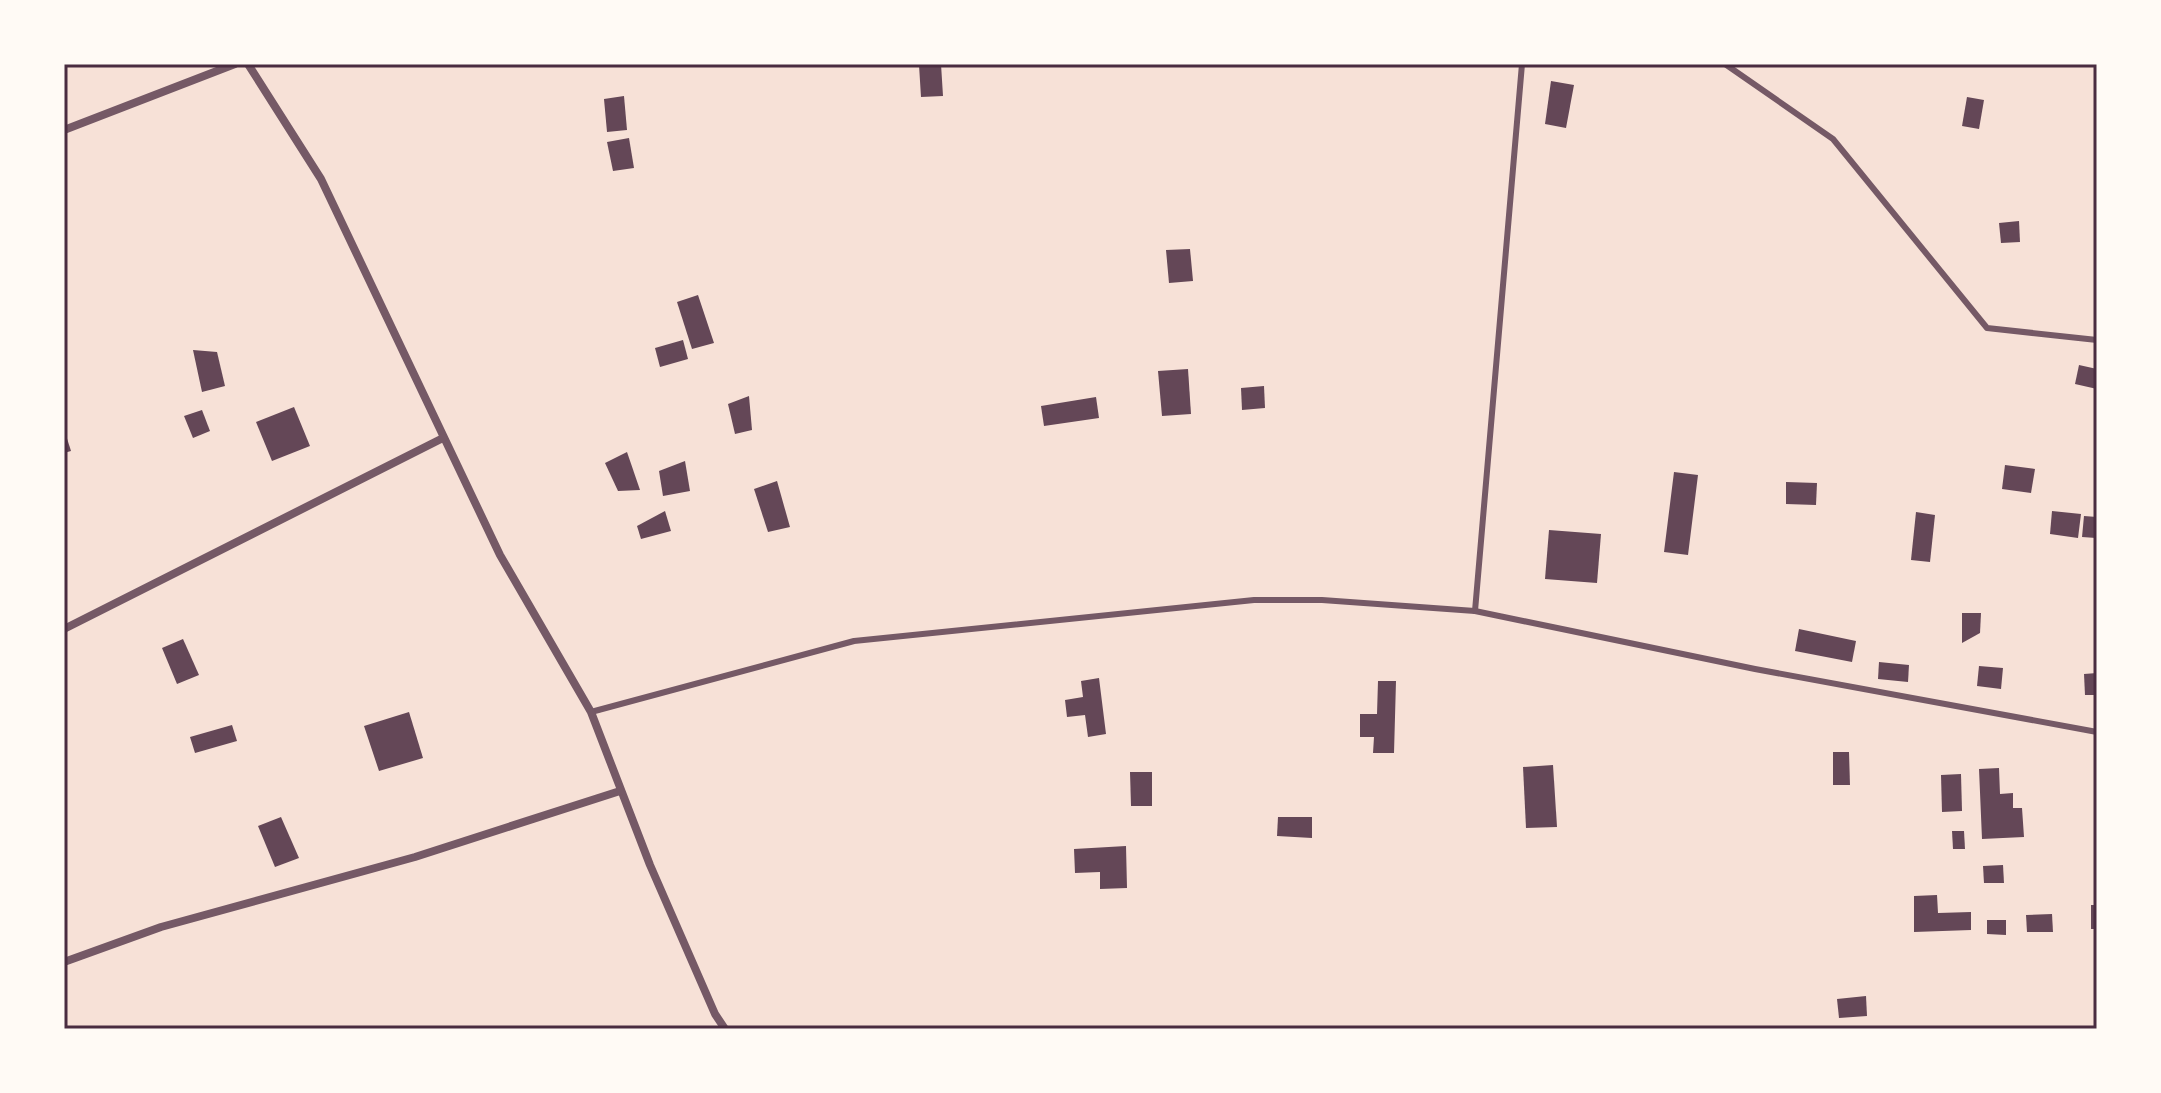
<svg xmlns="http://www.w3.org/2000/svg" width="2161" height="1093" viewBox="0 0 2161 1093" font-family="Rubik,sans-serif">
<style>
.building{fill:#644757}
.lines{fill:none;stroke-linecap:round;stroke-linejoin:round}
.service{stroke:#755966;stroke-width:6}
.minor{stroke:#755966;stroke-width:8}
.neatline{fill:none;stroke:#4a2c40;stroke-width:3}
</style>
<rect width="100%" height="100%" fill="#f7e1d7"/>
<g class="building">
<path d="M941,64L943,96L921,97L919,65Z"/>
<path d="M1551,81L1574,85L1566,128L1545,124Z"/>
<path d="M624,96L627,130L607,132L604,99Z"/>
<path d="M1967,97L1984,100L1979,129L1962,126Z"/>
<path d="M629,138L634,168L613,171L607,142Z"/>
<path d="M2019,221L2020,242L2001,243L1999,223Z"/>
<path d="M1190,249L1193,281L1169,283L1166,250Z"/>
<path d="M698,295L714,343L692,349L677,302Z"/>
<path d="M683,340L688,359L660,367L655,348Z"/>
<path d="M193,350L217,352L225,386L202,392Z"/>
<path d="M2079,365L2097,369V389L2075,384Z"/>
<path d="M1188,369L1191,414L1162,416L1158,371Z"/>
<path d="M1264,386L1265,408L1242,410L1241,388Z"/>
<path d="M749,396L752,430L735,434L728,404Z"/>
<path d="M1096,397L1099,418L1044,426L1041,406Z"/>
<path d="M294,407L310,446L272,461L256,422Z"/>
<path d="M202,410L210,431L193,438L184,416Z"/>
<path d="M64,429L71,451L64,453Z"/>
<path d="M627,452L640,490L618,491L605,463Z"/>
<path d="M685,461L690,491L663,496L659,471Z"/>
<path d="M2005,465L2035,469L2031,493L2002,489Z"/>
<path d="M1674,472L1698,475L1688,555L1664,552Z"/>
<path d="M777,481L790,527L768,532L754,489Z"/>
<path d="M1786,482L1817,483L1816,505L1786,504Z"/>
<path d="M665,511L671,531L641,539L637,526Z"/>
<path d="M2052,511L2081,514L2078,538L2050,534Z"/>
<path d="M1916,512L1935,515L1930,562L1911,560Z"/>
<path d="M2084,516L2097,517L2096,538L2082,537Z"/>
<path d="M1549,530L1601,534L1597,583L1545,579Z"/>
<path d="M1962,613H1981L1980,633L1962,643Z"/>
<path d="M1799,629L1856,641L1852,662L1795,651Z"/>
<path d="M183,639L199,675L177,684L162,648Z"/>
<path d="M1879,662L1909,665L1908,682L1878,679Z"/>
<path d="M1979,666L2003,668L2001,689L1977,686Z"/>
<path d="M2097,673V695H2085L2084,674Z"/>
<path d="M1099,678L1106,734L1088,737L1085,715L1067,717L1065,700L1083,697L1081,681Z"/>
<path d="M1378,681H1396L1394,753H1373L1374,737H1360V714H1377Z"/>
<path d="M409,712L423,758L379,771L364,726Z"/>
<path d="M232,725L237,741L195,753L190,737Z"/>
<path d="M1833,752H1849L1850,785H1833Z"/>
<path d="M1553,765L1557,827L1526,828L1523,767Z"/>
<path d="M1999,768L2000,794L2013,793V808H2022L2024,837L1982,839L1979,769Z"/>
<path d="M1130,772H1152V806H1131Z"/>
<path d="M1961,774L1962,811L1942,812L1941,775Z"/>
<path d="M281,817L299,858L275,867L258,826Z"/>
<path d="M1278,817H1312V838L1277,836Z"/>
<path d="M1952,831H1964L1965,849H1953Z"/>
<path d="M1126,846L1127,888L1100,889V872L1075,873L1074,849Z"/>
<path d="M2003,865L2004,883H1984L1983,866Z"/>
<path d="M1937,895L1938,913L1971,912V930L1914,932V896Z"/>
<rect x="2091" y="905" width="6" height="24"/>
<path d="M2052,914L2053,932H2027L2026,915Z"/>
<path d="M1987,920H2006V935L1987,934Z"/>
<path d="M1866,996L1867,1016L1839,1018L1837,999Z"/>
</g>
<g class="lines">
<g class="service">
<path d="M1725,64L1833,139L1987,328L2097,340"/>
<path d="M1475,611L1522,64"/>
<path d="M591,712L854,641L1254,600H1322L1475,611L1755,669L2097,732"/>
</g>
<g class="minor">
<path d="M248,64L321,179L500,555L591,712L650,865L715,1014L725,1029"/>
<path d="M64,130L235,64"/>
<path d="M64,629L443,438"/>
<path d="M64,962L161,927L415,857L620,791"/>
</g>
</g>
<rect width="2161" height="1093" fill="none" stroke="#fffaf5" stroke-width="132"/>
<rect x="66" y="66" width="2029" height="961" class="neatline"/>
</svg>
